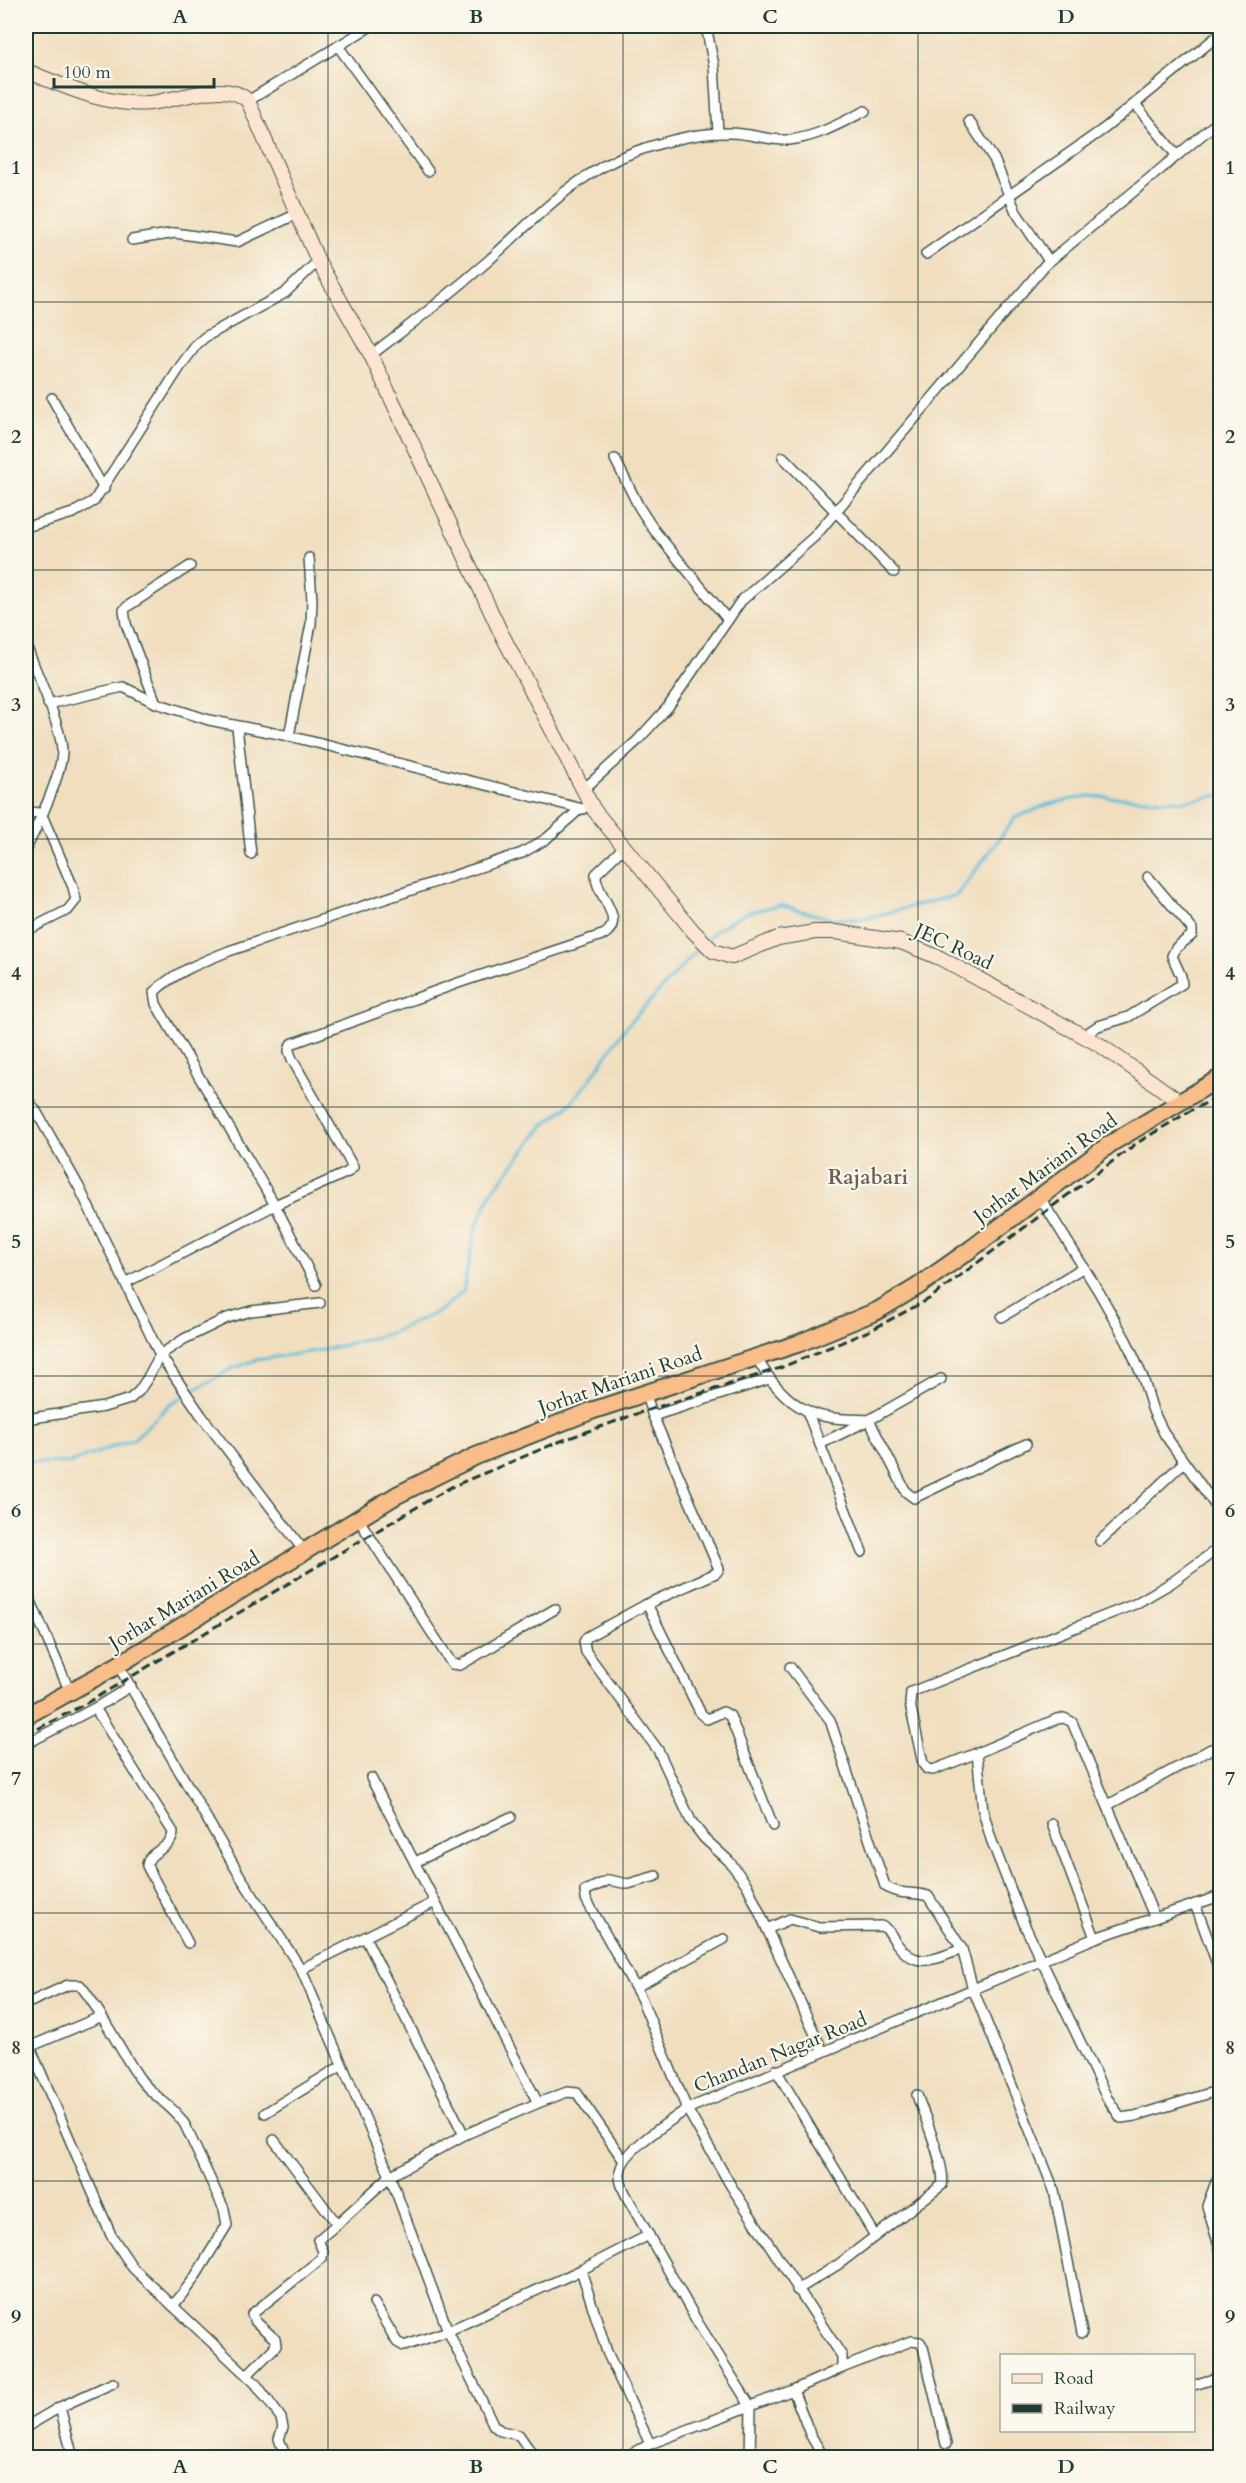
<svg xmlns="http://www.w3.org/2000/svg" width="1246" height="2483" viewBox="0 0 1246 2483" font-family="Cardo,serif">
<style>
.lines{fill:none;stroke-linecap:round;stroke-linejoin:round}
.stream{stroke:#5dbddb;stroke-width:3}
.street-casing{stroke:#3e5549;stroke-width:12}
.secondary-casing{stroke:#3e5549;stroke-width:16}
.highway-casing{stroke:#3e5549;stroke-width:20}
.street{stroke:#fff;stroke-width:9}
.secondary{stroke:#fce5d0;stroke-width:14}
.highway{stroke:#f8bd89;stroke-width:16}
.rail{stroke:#1f3d34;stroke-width:3;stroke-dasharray:9 4.5;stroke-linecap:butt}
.grid{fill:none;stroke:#1f3d34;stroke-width:1.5;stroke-opacity:0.55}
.labels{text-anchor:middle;stroke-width:4.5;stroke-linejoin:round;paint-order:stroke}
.street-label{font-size:20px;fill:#1f3d34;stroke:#fbf7ec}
.neighbourhood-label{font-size:21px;font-weight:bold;fill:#6b605a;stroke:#fbf7ec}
.neatline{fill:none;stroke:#1f3d34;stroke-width:2}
.grid-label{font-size:20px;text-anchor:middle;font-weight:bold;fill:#1f3d34}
</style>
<rect width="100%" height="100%" fill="#fbf7ec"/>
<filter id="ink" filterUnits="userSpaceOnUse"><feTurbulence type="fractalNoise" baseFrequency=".0167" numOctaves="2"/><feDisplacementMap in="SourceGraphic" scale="12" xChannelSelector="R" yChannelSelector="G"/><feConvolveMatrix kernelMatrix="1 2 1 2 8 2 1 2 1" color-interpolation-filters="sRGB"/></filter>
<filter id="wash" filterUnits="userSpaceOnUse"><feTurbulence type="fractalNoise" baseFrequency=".008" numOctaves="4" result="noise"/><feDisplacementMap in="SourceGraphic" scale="24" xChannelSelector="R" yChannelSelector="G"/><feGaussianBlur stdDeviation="1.35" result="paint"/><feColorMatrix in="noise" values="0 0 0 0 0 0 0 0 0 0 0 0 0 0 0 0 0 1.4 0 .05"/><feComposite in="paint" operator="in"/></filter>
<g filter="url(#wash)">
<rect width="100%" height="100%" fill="#f0debf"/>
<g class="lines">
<g class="stream">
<path d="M707,940L715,931L745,913L780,905L831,919H863L957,895L1015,818L1049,804L1088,796L1186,801L1220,795"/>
<path d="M26,1462L69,1463L134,1439L169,1405L229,1370L256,1360L323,1350L388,1334L438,1312L463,1292L475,1230L491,1193L544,1125L568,1106L589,1081L625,1028L702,945"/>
</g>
</g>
</g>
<g filter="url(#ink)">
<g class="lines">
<g class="street-casing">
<g id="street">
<path d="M706,26L714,66L718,133"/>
<path d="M338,46L428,171"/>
<path d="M248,101L371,26"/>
<path d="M1135,104L1177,156"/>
<path d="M969,121L994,159L1016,212L1049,261"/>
<path d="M132,240L175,233L237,242L297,214"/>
<path d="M926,254L1105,128L1220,34"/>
<path d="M371,355C411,325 450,294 488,261C535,219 576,172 637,151C665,141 700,132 730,133C750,133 770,141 789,140C817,137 841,123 865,111"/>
<path d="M52,398L104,489"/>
<path d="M783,457L894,572"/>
<path d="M615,459L639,507L654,530L728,620"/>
<path d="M26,527L73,513L94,501L182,364L197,344L205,337L285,293L318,261"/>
<path d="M26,645C36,672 60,723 62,749C63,774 37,826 26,849"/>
<path d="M156,703L126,624L124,610L128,606L190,566"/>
<path d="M48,704L123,687L156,703L209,720L289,736L583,809"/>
<path d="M237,727L251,854"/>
<path d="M289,736L311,624L312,600L309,558"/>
<path d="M584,789L637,741L668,707L741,601L815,536L1045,265L1220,120"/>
<path d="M26,812L41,813L73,887L76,900L68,910L26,931"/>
<path d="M1083,1036L1098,1026L1128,1017L1182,984L1181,976L1172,956L1176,948L1192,935V929L1148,877"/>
<path d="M26,1098L36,1111L79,1187L160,1355L201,1415L304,1551"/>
<path d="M1039,1196L1099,1292L1127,1342L1143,1378L1153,1411L1165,1435L1220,1512"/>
<path d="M125,1283L275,1205L348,1172L353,1167L292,1059L289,1051L291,1044L458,983L605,934C627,918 594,894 596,874L623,848"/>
<path d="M316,1285L275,1205L156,1004L154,992C173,973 204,961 229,951L522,853L546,839L580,809"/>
<path d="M1002,1317L1084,1267"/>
<path d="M757,1358C767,1378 787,1402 808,1411C826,1420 849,1419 869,1420L906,1492L914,1498L1026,1444"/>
<path d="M645,1393L653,1416L719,1569L716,1573L647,1604L701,1714L707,1719L723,1712L730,1716L773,1826"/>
<path d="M807,1411L862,1552"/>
<path d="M653,1416L769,1379"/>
<path d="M26,1419L104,1407L130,1399L139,1391L147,1379L160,1355L184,1339L227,1318L251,1311L320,1303"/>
<path d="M820,1444L869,1420L941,1379"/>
<path d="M359,1520L452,1664L460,1665L467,1661L555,1609"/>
<path d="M1100,1541L1183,1463"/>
<path d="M26,1590L70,1692"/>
<path d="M647,1604L587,1637L584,1642L586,1652L658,1750L691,1821L704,1838L729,1861L747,1885L823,2052"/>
<path d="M118,1665L240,1876L301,1969L390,2176L448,2331L494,2426L501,2431L519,2435L535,2458"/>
<path d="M790,1667L830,1720L885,1886C898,1896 913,1891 928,1896L962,1949L973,1989L1054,2190L1082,2333"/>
<path d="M95,1708L173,1832C173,1850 148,1849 147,1866L188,1943"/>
<path d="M26,1744L95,1708L131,1686"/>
<path d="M977,1753L933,1770L927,1769L923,1764L910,1704L911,1692L1135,1604L1171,1583L1220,1547"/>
<path d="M371,1778L435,1902"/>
<path d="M1108,1805L1211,1749"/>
<path d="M1052,1824L1095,1938"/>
<path d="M415,1862L511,1817"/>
<path d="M656,1876L628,1884L609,1880L585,1891L586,1899L641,1998L687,2109C670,2121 626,2149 621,2168C618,2178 622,2187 626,2195L698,2323L751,2407L750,2458"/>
<path d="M1195,1904L1219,1969"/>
<path d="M1154,1916L1072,1722L1064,1718L1057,1719L977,1753L983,1811L991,1839L1025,1926L1107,2098L1121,2118L1135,2116L1220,2090"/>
<path d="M767,1929L790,1919L819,1927L881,1926C891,1930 891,1937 897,1944C917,1971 937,1958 962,1949"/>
<path d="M365,1937L464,2135"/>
<path d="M301,1969L435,1902L538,2103L567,2092L577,2093L624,2161"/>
<path d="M636,1987L724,1939"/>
<path d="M26,2004L68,1985H80C103,2013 119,2049 140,2079C153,2097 174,2106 185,2125L224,2209L227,2225L193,2280L173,2306L256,2384L281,2418L283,2427L279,2439L286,2458"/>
<path d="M26,2038L111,2235L133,2268L173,2306"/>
<path d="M29,2047L100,2017"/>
<path d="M776,2070L875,2236"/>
<path d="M265,2113L341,2066"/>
<path d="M1216,2182L1207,2206L1220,2249"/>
<path d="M337,2224L390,2176L464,2135L538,2103"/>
<path d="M581,2270L607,2352L650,2444"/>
<path d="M797,2290L839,2264L942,2185C947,2169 923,2113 917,2095"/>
<path d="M374,2303L397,2342L404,2346L448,2331L581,2270L649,2235"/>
<path d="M842,2368L911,2341L920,2342L923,2347L946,2444"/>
<path d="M248,2374L276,2346L275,2339L255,2321L252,2314L322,2258L323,2251L318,2240L337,2224L274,2140"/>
<path d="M1194,2385L1220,2377"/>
<path d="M60,2407L73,2458"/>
<path d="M26,2427L60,2407L113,2383"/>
<path d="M625,2458L650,2444L793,2390"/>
<path d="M824,2458L810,2434L793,2390L842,2368V2356L731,2186L687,2109L1095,1938L1220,1896"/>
</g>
</g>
<g class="secondary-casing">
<path id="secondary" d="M26,71C65,86 107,107 150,103C178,100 227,79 248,101L318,261L371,355L500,631L594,810L693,931L713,951L732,957L778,938L815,932H836L901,942L940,958L1100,1045L1179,1101"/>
</g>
<g class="highway-casing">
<path id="highway" d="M26,1716L118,1665L397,1495L476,1456L591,1411L797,1344L877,1311L917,1287L971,1249L1110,1144L1220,1078"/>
</g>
<use href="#street" class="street"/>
<use href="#secondary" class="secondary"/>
<use href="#highway" class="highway"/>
<path class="rail" d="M26,1735L85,1704L451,1487L561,1441L639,1413L780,1368L871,1330L929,1299L1137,1143L1190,1111L1220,1096"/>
</g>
</g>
<path class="grid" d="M328,26V2458M623,26V2458M918,26V2458M26,302H1220M26,570H1220M26,839H1220M26,1107H1220M26,1376H1220M26,1644H1220M26,1913H1220M26,2181H1220"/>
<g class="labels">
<g class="street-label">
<text transform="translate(954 946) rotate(25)" y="7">JEC Road</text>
<text transform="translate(1045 1168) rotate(-36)" y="7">Jorhat Mariani Road</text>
<text transform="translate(620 1380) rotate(-19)" y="7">Jorhat Mariani Road</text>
<text transform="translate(184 1600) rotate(-31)" y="7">Jorhat Mariani Road</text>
<text transform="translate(780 2052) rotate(-22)" y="7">Chandan Nagar Road</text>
</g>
<g class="neighbourhood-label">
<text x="868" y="1184">Rajabari</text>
</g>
</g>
<rect width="1246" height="2483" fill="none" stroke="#fbf7ec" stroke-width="66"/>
<rect x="1000" y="2354" width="195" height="78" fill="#fbf7ec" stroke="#a3ada2" stroke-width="1.5"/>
<rect x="1012" y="2374" width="30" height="9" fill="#fce5d0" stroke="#a3ada2" stroke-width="1.5"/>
<text x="1054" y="2384" font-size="18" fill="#1f3d34">Road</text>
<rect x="1012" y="2404" width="30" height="9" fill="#1f3d34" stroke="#a3ada2" stroke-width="1.5"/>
<text x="1054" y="2414" font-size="18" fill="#1f3d34">Railway</text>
<path d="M54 78v9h160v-9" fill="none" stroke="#1f3d34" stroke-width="3"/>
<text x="63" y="78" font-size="18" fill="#1f3d34" stroke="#fbf7ec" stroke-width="4.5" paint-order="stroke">100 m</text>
<rect x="33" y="33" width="1180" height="2417" class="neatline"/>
<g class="grid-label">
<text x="180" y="23">A</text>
<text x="476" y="23">B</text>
<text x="770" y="23">C</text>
<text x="1066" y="23">D</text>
<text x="16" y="174">1</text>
<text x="1230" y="174">1</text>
<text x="16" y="443">2</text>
<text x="1230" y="443">2</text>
<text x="16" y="711">3</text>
<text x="1230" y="711">3</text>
<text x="16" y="980">4</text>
<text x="1230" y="980">4</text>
<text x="16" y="1248">5</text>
<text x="1230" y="1248">5</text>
<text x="16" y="1517">6</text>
<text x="1230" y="1517">6</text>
<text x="16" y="1785">7</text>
<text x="1230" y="1785">7</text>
<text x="16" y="2054">8</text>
<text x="1230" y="2054">8</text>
<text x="16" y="2323">9</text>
<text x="1230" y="2323">9</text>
<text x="180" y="2473">A</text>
<text x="476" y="2473">B</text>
<text x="770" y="2473">C</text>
<text x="1066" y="2473">D</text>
</g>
</svg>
